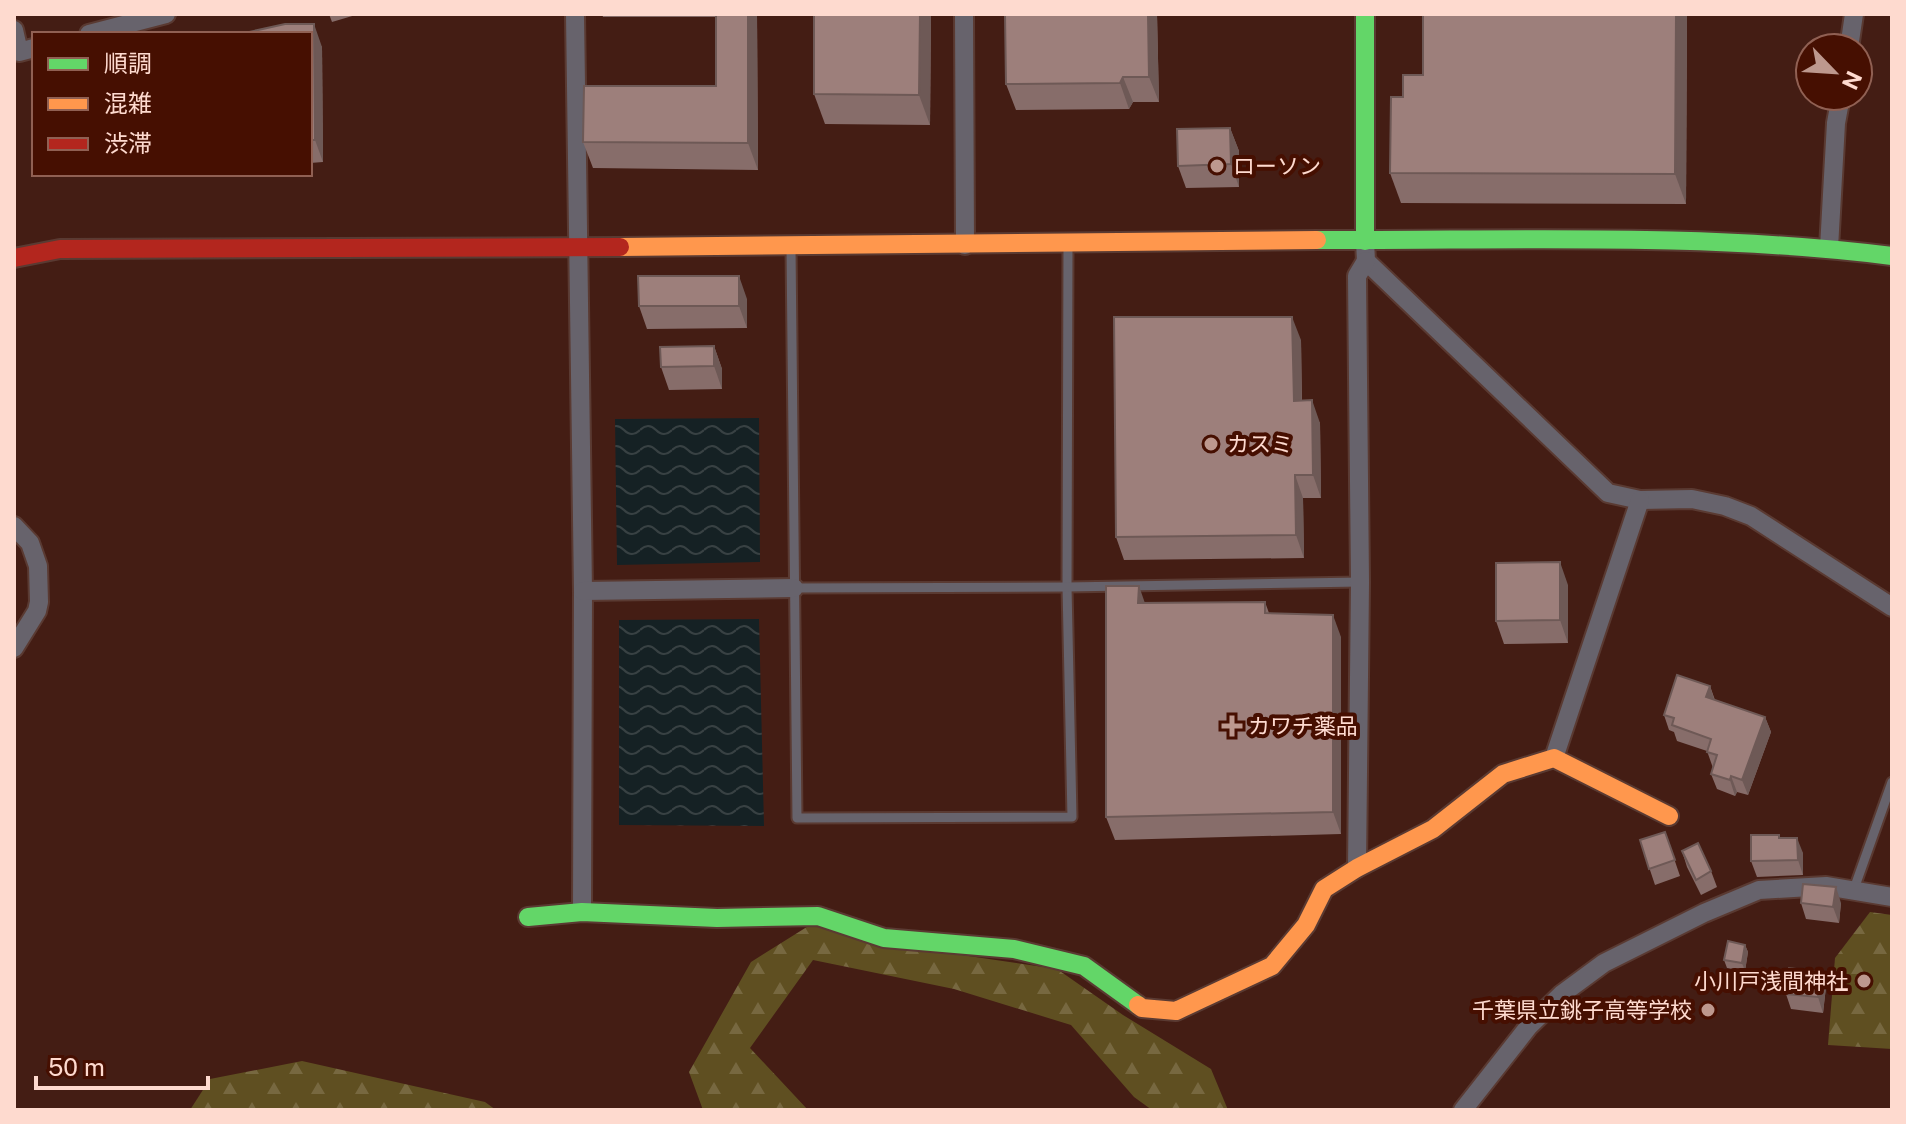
<svg xmlns="http://www.w3.org/2000/svg" width="1906" height="1124" viewBox="0 0 1906 1124" font-family="'Public Sans','Noto Sans JP',sans-serif">
<style>
.forest{fill:url(#forest-firs)}
.water{fill:url(#water-waves)}
.lines{fill:none;stroke-linecap:round;stroke-linejoin:round}
.lane-casing{stroke:#5a3a32;stroke-width:13}
.street-casing{stroke:#5a3a32;stroke-width:22}
.fast-casing{stroke:#5a3a32;stroke-width:22}
.slow-casing{stroke:#5a3a32;stroke-width:22}
.jam-casing{stroke:#5a3a32;stroke-width:22}
.lane{stroke:#67636c;stroke-width:9}
.street{stroke:#67636c;stroke-width:18}
.fast{stroke:#63d668;stroke-width:18}
.slow{stroke:#ff974d;stroke-width:18}
.jam{stroke:#b3261e;stroke-width:18}
.wall{fill:#876d6a}
.shaded-wall{fill:#6e5956}
.building{fill:#9d7f7b;stroke:#6e5956;stroke-width:2}
.poi-dot{fill:#bd988e;stroke:#460f01;stroke-width:3}
.labels{text-anchor:middle;stroke-width:8;stroke-linejoin:round;paint-order:stroke}
.poi-label{font-size:22px;fill:#fedacf;stroke:#460f01;text-anchor:start}
</style>
<defs>
<pattern id="forest-firs" width="22" height="20" patternUnits="userSpaceOnUse" patternTransform="scale(2)"><rect width="22" height="20" fill="#5f4f21"/><path d="M5 1l3.5 6h-7zM16 11l3.5 6h-7z" fill="#776840"/></pattern>
<pattern id="water-waves" width="16" height="10" patternUnits="userSpaceOnUse" patternTransform="scale(2)"><rect width="16" height="10" fill="#152124"/><path d="M0 5q4-4 8 0t8 0" fill="none" stroke="#384143"/></pattern>
</defs>
<rect width="100%" height="100%" fill="#441d14"/>
<g class="forest">
<path d="M1870,912L1892,915V1049L1828,1045L1835,958Z"/>
<path d="M810,925L948,953L1057,969L1123,1015L1211,1069L1228,1110H1152L1134,1097L1071,1025L954,989L813,960L750,1048L808,1110H703L689,1072L751,962Z"/>
<path d="M302,1061L485,1102L496,1110H190L210,1079Z"/>
</g>
<g class="water">
<path d="M759,418L760,562L617,565L615,419Z"/>
<path d="M759,619L764,826L619,825V620Z"/>
</g>
<g class="lines">
<g class="lane-casing">
<g id="lane">
<path d="M791,248L797,818L1072,817L1067,587L1068,245"/>
<path d="M794,588L1067,587L1360,582"/>
<path d="M1854,889L1892,782"/>
</g>
</g>
<g class="street-casing">
<g id="street">
<path d="M575,14L583,591L582,912"/>
<path d="M964,14L965,245"/>
<path d="M14,30L19,52L34,48"/>
<path d="M89,34L166,14"/>
<path d="M1849,48L1854,14"/>
<path d="M1365,241L1366,261L1608,493L1640,500L1692,499L1725,506L1751,516L1892,607"/>
<path d="M1829,248L1836,123L1841,96"/>
<path d="M14,526L30,543L38,566L39,602L37,611L14,648"/>
<path d="M583,591L794,588"/>
<path d="M1554,758L1640,500"/>
<path d="M1357,868L1360,582L1357,276L1366,261"/>
<path d="M1463,1110L1529,1026L1562,994L1604,963L1704,913L1759,890L1826,886L1892,897"/>
</g>
</g>
<g class="fast-casing">
<g id="fast">
<path d="M1365,14V241"/>
<path d="M1317,240C1508,241 1702,232 1892,256"/>
<path d="M528,917L582,912L717,918L818,916L884,938L1014,949L1084,966L1138,1005"/>
</g>
</g>
<g class="slow-casing">
<g id="slow">
<path d="M620,247L1317,240"/>
<path d="M1138,1005L1142,1008L1176,1011L1272,966L1306,925L1324,889L1357,868L1433,829L1503,774L1554,758L1669,816"/>
</g>
</g>
<g class="jam-casing">
<path id="jam" d="M14,258L60,249L620,247"/>
</g>
<use href="#lane" class="lane"/>
<use href="#street" class="street"/>
<use href="#fast" class="fast"/>
<use href="#slow" class="slow"/>
<use href="#jam" class="jam"/>
</g>
<g class="wall">
<path d="M329,14H359L332,22Z"/>
<path d="M602,14H757L758,170L593,168L583,142L716,86V17H603Z"/>
<path d="M931,14L930,125L825,124L814,94Z"/>
<path d="M1157,14L1159,102H1133L1129,109L1016,110L1006,84Z"/>
<path d="M1687,14L1686,204L1401,203L1390,173L1403,97L1423,75Z"/>
<path d="M310,34L322,47L323,162L310,163Z"/>
<path d="M1230,128L1239,151V187L1186,188L1178,166Z"/>
<path d="M747,299V328L647,329L639,306Z"/>
<path d="M1301,340L1302,401L1320,423L1321,498H1303L1304,558L1124,560L1116,537Z"/>
<path d="M714,346L722,369V389L669,390L661,367Z"/>
<path d="M1568,585V643L1504,644L1496,621Z"/>
<path d="M1265,602L1269,613L1341,637V834L1115,840L1106,817L1145,603Z"/>
<path d="M1710,686L1715,700L1765,717L1771,732L1748,795L1737,792L1735,796L1717,789L1711,774L1713,768L1707,751L1677,741L1674,732L1669,730L1664,715Z"/>
<path d="M1665,832L1680,876L1655,885L1640,840Z"/>
<path d="M1780,838L1803,853V875L1757,877L1751,861Z"/>
<path d="M1682,851L1711,871L1717,887L1701,895L1687,867Z"/>
<path d="M1801,903H1841L1839,923L1806,919Z"/>
<path d="M1745,945L1748,952L1745,971L1727,968L1724,960Z"/>
<path d="M1826,987L1823,1013L1791,1009L1786,994Z"/>
</g>
<g class="shaded-wall">
<path d="M748,14H757L758,170L748,143Z"/>
<path d="M920,14H931L930,125L919,95Z"/>
<path d="M1148,14H1157L1159,102L1149,77Z"/>
<path d="M1676,14H1687L1686,204L1675,174Z"/>
<path d="M314,24L322,47L323,162L315,140Z"/>
<path d="M1123,77L1133,102L1129,109L1120,83Z"/>
<path d="M1230,128L1239,151V187L1231,164Z"/>
<path d="M739,276L747,299V328L739,306Z"/>
<path d="M1292,317L1301,340L1302,423L1294,401Z"/>
<path d="M714,346L722,369V389L714,366Z"/>
<path d="M1312,400L1320,423L1321,498L1313,475Z"/>
<path d="M1295,475L1303,498L1304,558L1296,535Z"/>
<path d="M1560,562L1568,585V643L1560,620Z"/>
<path d="M1139,586L1147,609L1138,603Z"/>
<path d="M1333,615L1341,637V834L1333,812Z"/>
<path d="M1710,686L1715,702L1706,697Z"/>
<path d="M1765,717L1771,732L1748,795L1742,780Z"/>
<path d="M1731,776L1737,792L1735,796L1730,780Z"/>
<path d="M1797,838L1803,853V875L1798,860Z"/>
<path d="M1836,887L1841,903L1839,923L1833,907Z"/>
<path d="M1745,945L1748,952L1745,971L1742,963Z"/>
<path d="M1820,972L1826,987L1823,1013L1818,997Z"/>
</g>
<g class="building">
<path d="M716,14H748V143L583,142L584,86H716Z"/>
<path d="M814,14H920L919,95L814,94Z"/>
<path d="M1005,14H1148L1149,77H1123L1120,83L1006,84Z"/>
<path d="M1423,14H1676L1675,174L1390,173L1391,97H1403V75H1423Z"/>
<path d="M285,24H314L315,140H310V34H240Z"/>
<path d="M1230,128L1231,164L1178,166L1177,129Z"/>
<path d="M638,276H739V306H639Z"/>
<path d="M1114,317H1292L1294,401L1312,400L1313,475H1295L1296,535L1116,537Z"/>
<path d="M714,346V366L661,367L660,347Z"/>
<path d="M1560,562V620L1496,621V563Z"/>
<path d="M1106,586H1139L1138,603L1265,602V613L1333,615V812L1106,817Z"/>
<path d="M1677,675L1710,686L1706,697L1765,717L1742,780L1731,776L1730,780L1711,774L1717,755L1707,752L1711,739L1672,725L1674,718L1664,715Z"/>
<path d="M1665,832L1675,860L1649,869L1640,840Z"/>
<path d="M1751,835H1779V838H1797L1798,860L1751,861Z"/>
<path d="M1698,843L1711,871L1696,880L1682,851Z"/>
<path d="M1803,884L1836,887L1833,907L1801,903Z"/>
<path d="M1728,941L1745,945L1742,963L1724,960Z"/>
<path d="M1789,968L1820,972L1818,997L1786,994Z"/>
</g>
<g class="poi-dot">
<circle cx="1217" cy="166" r="8"/>
<circle cx="1211" cy="444" r="8"/>
<path d="M1228 714h8v8h8v8h-8v8h-8v-8h-8v-8h8z"/>
<circle cx="1864" cy="981" r="8"/>
<circle cx="1708" cy="1010" r="8"/>
</g>
<g class="labels">
<g class="poi-label">
<text x="1233" y="174">ローソン</text>
<text x="1227" y="452">カスミ</text>
<text x="1248" y="734">カワチ薬品</text>
<text x="1848" y="989" text-anchor="end">小川戸浅間神社</text>
<text x="1692" y="1018" text-anchor="end">千葉県立銚子高等学校</text>
</g>
</g>
<rect width="1906" height="1124" fill="none" stroke="#fedacf" stroke-width="32"/>
<rect x="32" y="32" width="280" height="144" fill="#460f01" stroke="#906053" stroke-width="2"/>
<rect x="48" y="58" width="40" height="12" fill="#63d668" stroke="#906053" stroke-width="2"/>
<text x="104" y="72" font-size="24" fill="#fedacf">順調</text>
<rect x="48" y="98" width="40" height="12" fill="#ff974d" stroke="#906053" stroke-width="2"/>
<text x="104" y="112" font-size="24" fill="#fedacf">混雑</text>
<rect x="48" y="138" width="40" height="12" fill="#b3261e" stroke="#906053" stroke-width="2"/>
<text x="104" y="152" font-size="24" fill="#fedacf">渋滞</text>
<g transform="translate(1834 72) rotate(115)"><circle r="38" fill="#460f01" stroke="#906053" stroke-width="2"/>
<path d="M0-6L14 30L0 20L-14 30Z" fill="#bd988e"/>
<text y="-12" font-size="22" font-weight="bold" text-anchor="middle" fill="#fedacf">N</text>
</g>
<path d="M36 1076v12h172v-12" fill="none" stroke="#fedacf" stroke-width="4"/>
<text x="48" y="1076" font-size="24" fill="#fedacf" stroke="#460f01" stroke-width="6" paint-order="stroke">50 m</text>
</svg>
